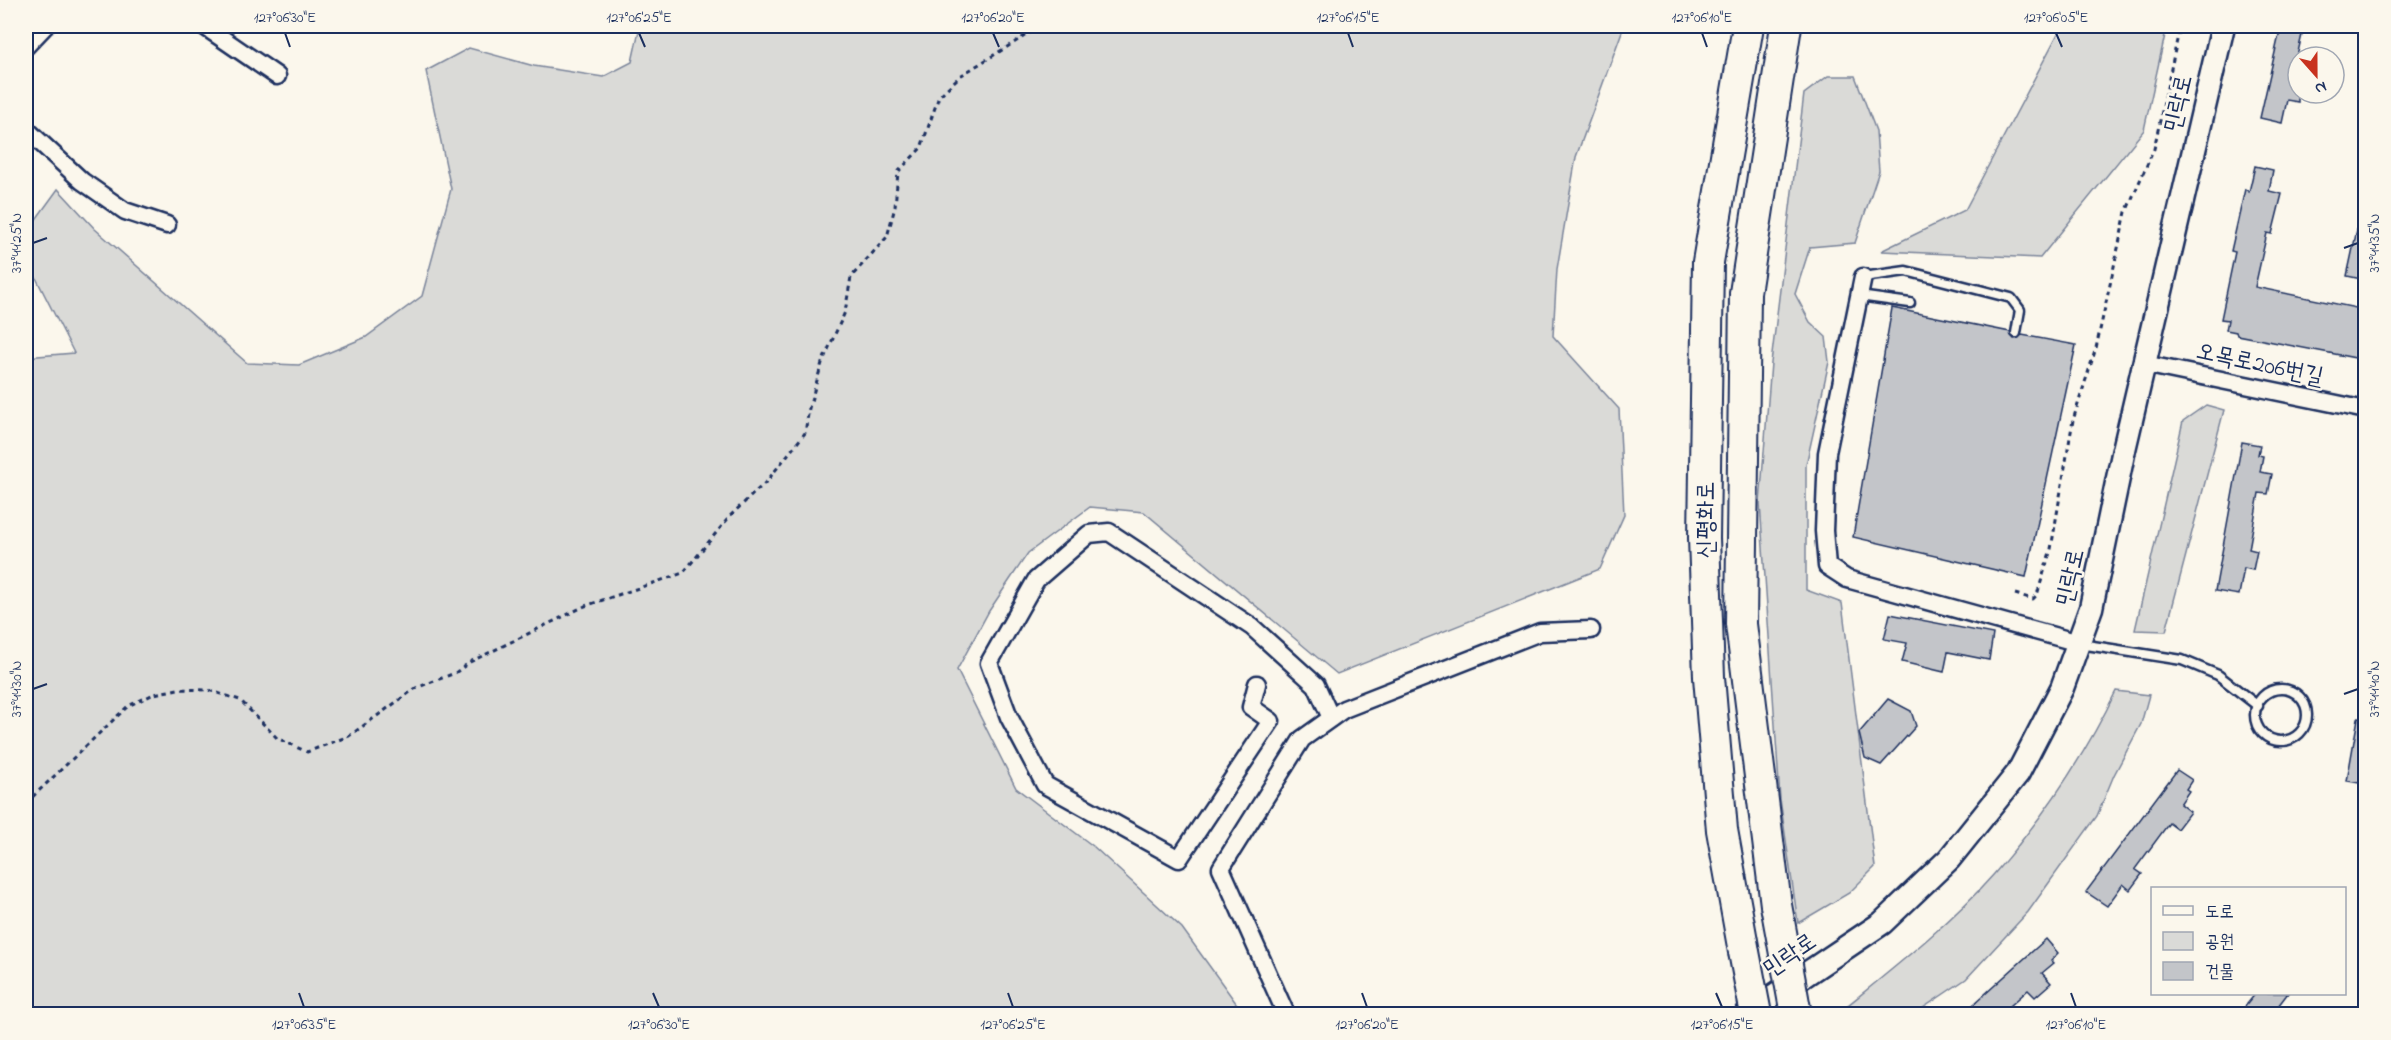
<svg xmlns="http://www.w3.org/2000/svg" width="2391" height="1040" viewBox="0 0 2391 1040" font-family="'Indie Flower','Poor Story',sans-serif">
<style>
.green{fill:#dadad7;stroke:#7a849a;stroke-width:1.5}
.building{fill:#c3c5c9;stroke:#1b2f5e;stroke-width:1.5}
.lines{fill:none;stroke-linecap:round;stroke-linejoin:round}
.lane-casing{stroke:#1b2f5e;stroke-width:13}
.street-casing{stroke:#1b2f5e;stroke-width:21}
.secondary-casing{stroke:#1b2f5e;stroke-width:27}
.highway-casing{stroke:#1b2f5e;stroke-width:34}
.path{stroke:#1b2f5e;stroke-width:3;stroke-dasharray:4.5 4.5;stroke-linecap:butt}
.lane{stroke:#fbf7ec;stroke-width:8}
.street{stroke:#fbf7ec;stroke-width:16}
.secondary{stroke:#fbf7ec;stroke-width:22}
.highway{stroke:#fbf7ec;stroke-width:30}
.highway-bridge-casing{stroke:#1b2f5e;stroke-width:34;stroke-linecap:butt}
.highway-bridge{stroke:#fbf7ec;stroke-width:30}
.ticks{fill:none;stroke:#1b2f5e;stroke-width:2}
.labels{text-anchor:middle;stroke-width:5;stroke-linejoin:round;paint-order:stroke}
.street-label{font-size:24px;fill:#1b2f5e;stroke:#fbf7ec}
.neatline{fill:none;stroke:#1b2f5e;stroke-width:2}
.ticks-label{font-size:15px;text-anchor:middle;fill:#1b2f5e}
</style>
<rect width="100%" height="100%" fill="#fbf7ec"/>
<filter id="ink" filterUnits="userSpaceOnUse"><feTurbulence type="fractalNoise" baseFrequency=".0167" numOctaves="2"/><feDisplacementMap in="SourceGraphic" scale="12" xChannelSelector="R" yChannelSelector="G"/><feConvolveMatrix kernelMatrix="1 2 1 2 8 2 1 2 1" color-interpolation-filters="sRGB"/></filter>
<g filter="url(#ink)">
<g class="green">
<path d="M640,26H1624L1576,157L1557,269L1553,336L1619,409L1624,515L1600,569L1337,674L1144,512L1090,507L1028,553L989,611L957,670L1016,788L1093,846L1182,928L1244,1014H26V357L74,353L26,258V233L58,189L95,229L247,363L299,365L366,337L422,296L451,189L426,71L469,48L534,66L603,77L632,62Z"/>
<path d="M2062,26H2167L2144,130L2040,258L1881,251L1965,210Z"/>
<path d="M1828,76H1855L1876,131L1879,171L1855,243L1810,247L1795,294L1810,322L1826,337L1829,362L1806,465V590L1842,603L1875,867L1849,893L1798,923L1780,799L1760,503L1771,363L1804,94Z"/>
<path d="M2206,405L2224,410L2166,631L2135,630L2183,421Z"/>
<path d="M2116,691L2149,695L2141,724L2114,775L2097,816L2028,912L1966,979L1914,1014H1837C1891,970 1948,926 1994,874C2043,818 2084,757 2116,691Z"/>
</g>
<g class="building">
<path d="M2281,26H2304L2298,52V102L2287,100L2282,123L2260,118Z"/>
<path d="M2255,166L2273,170L2269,191L2282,194L2272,234L2267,233L2255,287L2366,310V360L2237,335L2236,332L2226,330L2228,320L2221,319L2235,252L2231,251L2245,189L2249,192Z"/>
<path d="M2359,220L2366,221V280L2347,276Z"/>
<path d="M1892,308L2010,332L2014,339L2022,335L2076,345L2026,577L1853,537Z"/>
<path d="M2242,442L2260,445L2258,455L2263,456L2260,472L2272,474L2268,494L2259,493L2249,549L2257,551L2253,570L2244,568L2239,595L2215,591Z"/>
<path d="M1890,614L1993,634L1989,660L1948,652L1944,672L1902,662L1907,643L1884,639Z"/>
<path d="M1888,699L1911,711L1916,726L1881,765L1865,758L1859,733Z"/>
<path d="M2358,718L2366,719V784L2347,781Z"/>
<path d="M2177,770L2192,780L2186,789L2189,791L2180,804L2190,812L2177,829L2169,823L2135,869L2142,874L2130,890L2123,884L2107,906L2086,892Z"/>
<path d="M2046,939L2058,953L2051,960L2054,963L2042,973L2051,983L2035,997L2028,990L2001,1014H1963Z"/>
<path d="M2256,993H2288L2272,1014H2239Z"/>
</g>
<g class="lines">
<g class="lane-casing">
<g id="lane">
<path d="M1863,277L1906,271L2011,298L2020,310L2016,333"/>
<path d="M1859,296L1910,303"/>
<path d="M2080,644L2182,660L2218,675L2258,706"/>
<circle cx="2281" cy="715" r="26"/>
</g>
</g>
<g class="street-casing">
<g id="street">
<path d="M204,26L277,76"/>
<path d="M26,46L45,26"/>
<path d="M26,129L82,181L125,211L167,225"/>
<path d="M1863,277L1827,453L1824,531L1827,566L1847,579L2079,643"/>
<path d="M2144,364L2366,410"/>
<path d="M1257,684L1251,707L1271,721L1179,859L1045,785L1009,717L989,663L1036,580L1089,534L1109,532L1252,627L1316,685L1331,718"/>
<path d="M1286,1014L1221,868L1302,739L1344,709L1540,632L1591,630"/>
</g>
</g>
<g class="secondary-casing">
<path id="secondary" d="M1747,1014L1882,923L1949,859L2018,773L2062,688L2091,608L2123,454L2223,26"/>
</g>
<g class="highway-casing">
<g id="highway">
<path d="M1776,905L1741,624L1745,293L1786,26"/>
<path d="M1744,952L1722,830L1709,677L1704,538L1708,262L1748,26"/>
</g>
</g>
<g class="path">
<path d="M2015,594L2033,599L2037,595L2051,549L2073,420L2096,348L2126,212L2154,149L2180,26"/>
<path d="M26,803L128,706L154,694L178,689L208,690L240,700L277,738L307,752L349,736L416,688L455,673L470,662L585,606L683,573L731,515L767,481L805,433L809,408L822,363L845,312L851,277L887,237L895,207L898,172L921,148L939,96L960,76L1041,26"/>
</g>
<use href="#lane" class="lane"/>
<use href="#street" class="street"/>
<use href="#secondary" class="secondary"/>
<use href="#highway" class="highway"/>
<g class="highway-bridge-casing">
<g id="highway-bridge">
<path d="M1776,905L1796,1014"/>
<path d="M1744,952L1756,1014"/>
</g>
</g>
<use href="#highway-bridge" class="highway-bridge"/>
</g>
</g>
<path class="ticks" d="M285,33L290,47M639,33L645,47M993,33L999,47M1348,33L1353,47M1702,33L1707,47M2056,33L2062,47M33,243L47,238M2344,248L2358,243M33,689L47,684M2344,694L2358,689M299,993L304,1007M653,993L659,1007M1008,993L1013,1007M1362,993L1367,1007M1716,993L1722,1007M2071,993L2076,1007"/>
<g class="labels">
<g class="street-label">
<text transform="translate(2177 103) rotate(-77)" y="8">민락로</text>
<text transform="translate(2260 363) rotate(12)" y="8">오목로206번길</text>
<text transform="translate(1705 520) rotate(-90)" y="8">신평화로</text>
<text transform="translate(2069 577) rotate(-77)" y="8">민락로</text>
<text transform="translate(1789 954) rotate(-34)" y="8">민락로</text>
</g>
</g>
<rect width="2391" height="1040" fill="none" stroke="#fbf7ec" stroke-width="66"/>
<rect x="2151" y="887" width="195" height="108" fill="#fbf7ec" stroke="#a1a7b3" stroke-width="1.5"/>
<rect x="2163" y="906" width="30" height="9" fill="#fbf7ec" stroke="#a1a7b3" stroke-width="1.5"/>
<text x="2205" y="917" font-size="18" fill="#1b2f5e">도로</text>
<rect x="2163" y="932" width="30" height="18" fill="#dadad7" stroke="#a1a7b3" stroke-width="1.5"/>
<text x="2205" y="947" font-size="18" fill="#1b2f5e">공원</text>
<rect x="2163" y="962" width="30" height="18" fill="#c3c5c9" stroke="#a1a7b3" stroke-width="1.5"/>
<text x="2205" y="977" font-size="18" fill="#1b2f5e">건물</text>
<g transform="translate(2316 75) rotate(159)"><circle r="28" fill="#fbf7ec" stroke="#a1a7b3" stroke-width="1.5"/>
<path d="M0-4.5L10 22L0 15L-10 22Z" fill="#c8321e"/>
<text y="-9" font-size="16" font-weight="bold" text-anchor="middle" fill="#1b2f5e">N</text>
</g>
<rect x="33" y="33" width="2325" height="974" class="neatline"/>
<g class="ticks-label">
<text x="285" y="22">127°06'30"E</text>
<text x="639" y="22">127°06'25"E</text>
<text x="993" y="22">127°06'20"E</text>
<text x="1348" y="22">127°06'15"E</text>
<text x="1702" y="22">127°06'10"E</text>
<text x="2056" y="22">127°06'05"E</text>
<text transform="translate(2374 243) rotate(-90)" y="5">37°44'35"N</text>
<text transform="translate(16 243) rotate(-90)" y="5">37°44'25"N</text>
<text transform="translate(2374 689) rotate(-90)" y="5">37°44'40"N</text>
<text transform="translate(16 689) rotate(-90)" y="5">37°44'30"N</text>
<text x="304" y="1029">127°06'35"E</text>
<text x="659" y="1029">127°06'30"E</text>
<text x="1013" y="1029">127°06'25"E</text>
<text x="1367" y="1029">127°06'20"E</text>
<text x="1722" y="1029">127°06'15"E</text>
<text x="2076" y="1029">127°06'10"E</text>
</g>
</svg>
